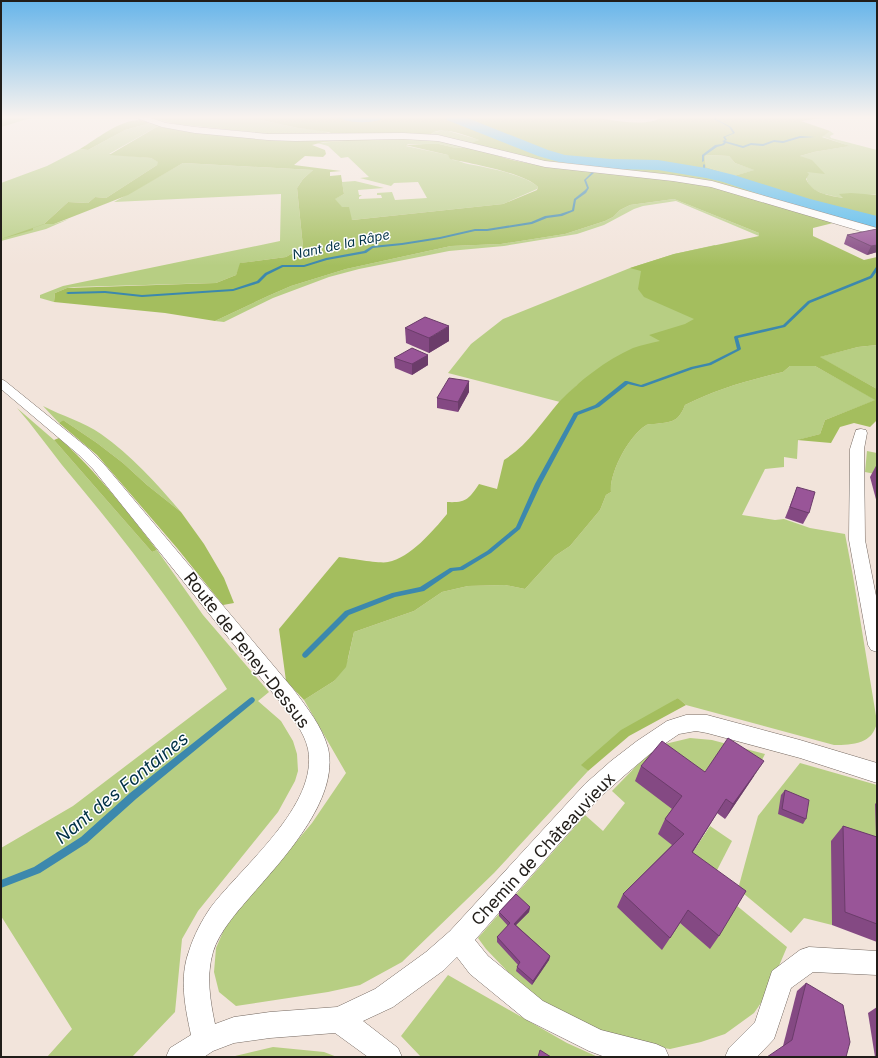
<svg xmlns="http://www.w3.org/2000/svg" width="878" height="1058" viewBox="0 0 878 1058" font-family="Inter,sans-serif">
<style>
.green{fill:#b7ce83}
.forest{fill:#a4be5e;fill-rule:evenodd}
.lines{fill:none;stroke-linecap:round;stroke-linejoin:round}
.stream{fill:#3c88ad;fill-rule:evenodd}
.river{fill:#47b6ed;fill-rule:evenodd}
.street-casing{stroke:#756961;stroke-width:1}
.secondary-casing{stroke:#756961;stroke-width:1}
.street{fill:#fff;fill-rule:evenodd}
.secondary{fill:#fff;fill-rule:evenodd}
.wall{fill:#844983}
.shaded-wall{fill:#6b3c6a}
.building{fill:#995598;stroke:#6b3c6a}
.labels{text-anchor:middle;stroke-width:3;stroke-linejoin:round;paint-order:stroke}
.far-water-label{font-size:13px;font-style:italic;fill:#003146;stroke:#fff}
.near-street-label{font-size:17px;fill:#211d19;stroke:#fff}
.near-water-label{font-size:18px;font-style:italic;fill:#003146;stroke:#fff}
</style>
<rect width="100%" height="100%" fill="#f2e4db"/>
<g class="green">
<path d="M1,117H34L1,127Z"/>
<path d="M146,117H247L298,128L332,131L320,135L267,134L176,124Z"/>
<path d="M150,123L160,125L109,154L151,158L159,162L157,165L106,198L95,197L88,203L68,202L44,224H54L69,219L46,229L1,241V183L47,166L80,149L88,150L125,130Z"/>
<path d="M445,130L480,140L470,143L430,135L434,132Z"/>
<path d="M830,131L834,134L830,136L831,138L877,150V195C866,193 857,198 846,198C842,198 837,197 833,196C819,193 805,189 806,172H813L800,156L814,152L849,146L821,136Z"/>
<path d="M422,138L469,147L456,148L439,144H408L406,146L448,155L453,160C459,160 462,163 468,164C485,167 527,175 538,187L537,189L503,204L352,220L334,199L344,194L342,182L355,181L384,188L358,190L359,195H362L359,197V199L382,198L381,195H377V193L392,192L395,200L427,198L418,182L394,183L391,186L360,178L369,177L348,157L341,158L328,146L317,143L374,139Z"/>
<path d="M707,155L729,156L735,163L755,170L734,176L706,167L705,156Z"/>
<path d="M183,163L313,170L303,179L297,188L303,247L286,257L241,263L236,275L216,283L74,287L67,288L55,293L54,302L40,298V295L63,286L280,241L281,194L114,202Z"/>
<path d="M674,199L759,233V236L676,201L643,206L634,209L604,225L577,234L504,246L449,251L359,269L329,277L273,298L224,322L215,321L268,296L291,286L346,269L451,246L501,244L565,234L605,221L613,217L620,210L630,205Z"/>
<path d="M715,245L761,321L577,385L560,402L448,373L471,344L503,319L630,268L674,254Z"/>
<path d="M877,345V389L819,357L858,347Z"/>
<path d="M790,366H815L876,400L825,420L820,434L798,440L797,459L784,457V467L765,469L742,515L775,520L784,519L810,528L845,534L853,576L877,722C873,744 853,745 834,745L686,705L678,698L582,765L588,771L494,873L402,962L360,985L328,992L236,1006L219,992L214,972L216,948L226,925L312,823L346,773L304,700L334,681L348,659L354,632L414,611L442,592L468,586L505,585L525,589L555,556L570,546L600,510L606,495L611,492C609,473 629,436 645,426C647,424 651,424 654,424C671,422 678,423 685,405C716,389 749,380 783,372Z"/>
<path d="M43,406C62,416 84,422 101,434C132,456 157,484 181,512L147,485L123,463L97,443L63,420L59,423Z"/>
<path d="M17,408L54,440L152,552L157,550L203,615L269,692L258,701L281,721L293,741L297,754L298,771L295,781L278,812L198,911L182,939L175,1012L132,1057H47L72,1029L1,916V848L73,806L227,689C179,610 122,536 62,465C47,446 33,426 17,408Z"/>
<path d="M867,451L877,453V472L875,474L865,472Z"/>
<path d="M690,738L712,740L765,754L754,776L719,754L674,811L680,923L710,948L736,905L787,947L767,994L754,1013L725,1034L701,1042L670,1049L639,1044L604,1035L537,999L510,974L486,949L478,938L585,815L603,831L625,803L612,791L651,751L665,744Z"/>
<path d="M800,763L877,785L876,856L832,925L804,918L791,933L738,889L758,816Z"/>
<path d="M710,826L732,841L714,876L689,858Z"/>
<path d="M448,975L567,1043L598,1057H421L401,1036Z"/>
<path d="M273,1047L324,1052L337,1057H231Z"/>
</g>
<g class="forest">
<path d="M247,117H597C612,121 649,127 662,117H827L801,121L830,131L822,137L850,146L814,152L800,156L812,160L825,174L807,172L809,174L806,179C813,194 828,195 843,198L839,194L851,193L877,195V229L724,185L548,163L470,143L479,140C467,136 439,124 430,135H289L292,134L320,135L331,132L298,128ZM707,155L729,156L735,163L754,170L734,176L706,167L705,156Z"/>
<path d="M140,120L150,123L125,130L88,150L80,149C97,139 119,120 140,120Z"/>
<path d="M160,125L280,141L291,140L422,138L323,142L312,145L325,150L326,154L323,157L305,156L294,165L341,171L330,172V176L341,175L344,194L335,199L342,207H349L352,220L503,204L537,190L538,187C525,173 469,163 450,159L448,155L405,145L426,144H439L456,148L469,147L512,160L542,166L659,178L701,184L833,223L813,228V236L864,260L877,257V345L858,347L820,357L877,389V420L870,427L854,423L840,427L831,443L797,440L820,434L825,420L875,400L815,366H790L783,372C749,380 716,389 685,405C678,423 671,422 654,424C651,424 647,424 645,426C629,436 609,473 611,492L606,495L600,510L570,546L555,556L525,589L505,585L468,586L442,592L414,611L354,632L346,667L334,681L304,700L286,681L279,629L339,557C349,558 380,564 388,562C410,558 433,531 447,514V502C466,503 469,499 479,484L497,489L504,460C528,445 541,423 559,402C579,381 606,360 633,348C641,345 651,343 660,341L649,335L685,324L694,319L644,297L638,289L641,271L630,268L674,254L759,236V233L674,199L630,205L620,210L613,217L605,221L565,234L501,244L451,246L346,269L291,286L268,296L215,321L165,313L54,302L55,293L67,288L216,283L236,275L240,263L286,257L303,247L297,188L303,179L313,170L183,163L128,195L54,224H45L33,228V230L1,239L44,224L68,202L88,203L95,197L106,198L157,165L158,162L151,158L109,155Z"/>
<path d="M63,420L97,443L123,463L147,485L181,512L204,544L224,578L234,603L223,605L177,548L97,455L59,423Z"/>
<path d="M59,438C96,471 127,511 157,550L152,552L54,440Z"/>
<path d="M678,698L686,705L629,736L588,771L581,765L621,730Z"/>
</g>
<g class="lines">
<g class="stream">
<path d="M321,117H350L351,118L350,119Z"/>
<path d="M715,117H717L716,119L731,127L735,133L725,137L727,140L725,141L743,146L751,143L763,144L774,140L783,141L800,136L815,137L800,138L783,143L774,142L763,146L751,145L743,148L726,143L724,145L717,147L704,156V161L702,162V155L715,145L722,144L724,142L722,141L725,140L723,137L733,133L729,127L714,119Z"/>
<path d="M610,163L612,164L605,169L603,168Z"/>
<path d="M704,164L705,165V172L704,173L703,172V165Z"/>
<path d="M593,171L595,172L586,180L589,188L586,193L576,200L574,211L562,216L547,218L532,224L487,231H475L440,239L402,245L373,248L366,253L327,260L304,267H283L267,275L259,283L233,291L142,297L105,293L68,294L66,293L68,292L105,291L142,295L233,289L257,281L265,273L282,265H304L326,258L364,251L372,246L402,243L440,237L475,229H487L531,222L545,216L560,214L572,210L574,199L584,191L587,188L584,180Z"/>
<path d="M876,267H877V271L872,278L810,303L785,327L738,338L741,349L740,350L711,365L693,369L643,387H641L628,384L599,407L578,415L541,484L520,529L491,553L463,570L453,571L424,591L395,597L349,615L307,657L305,658L303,657L302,655L303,653L345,611L392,593L420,587L450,568L460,567L487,551L516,527L535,484L574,413L595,405L625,381H627L641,385L691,367L709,363L737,349L734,337L735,336L783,325L808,301L870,276Z"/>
<path d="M252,697L254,698L255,700L254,702L136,799L87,843L40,873L1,888V880L34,867L81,837L130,793L250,698Z"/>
</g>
<g class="river">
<path d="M343,117H381L380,120C367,123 357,123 344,120Z"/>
<path d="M446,117H465L548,150L565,155L611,159L658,160L706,168L734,175L810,199L877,216V228L798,207L723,182L706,178L658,170L611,169L559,162L538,156L447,120Z"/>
</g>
<g class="street-casing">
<g id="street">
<path d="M1,379L5,381L89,449L103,463L294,690C307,708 322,726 328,748C340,800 281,861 250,897C237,912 219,932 213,952C206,976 210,1000 215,1024L234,1017L270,1012L337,1007L375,989L426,952L450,931L585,784L611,761L637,741L667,721L686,715H707L800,740L877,763V783L800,758L707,733L696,731L679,734L651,753L625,775L599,798L475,940L488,956L543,1001L601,1030L656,1044L665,1048L669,1057H605L589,1051L525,1019L470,974L457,957L444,970L393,1007L363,1021L398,1048L402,1057H368L335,1033L270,1038L234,1043L213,1051L204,1057H166L170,1048L191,1035C185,1007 179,978 189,951C194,935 202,920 211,907C242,866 319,805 308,749C304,731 291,716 280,702L93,469L79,455L1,389Z"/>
<path d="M861,429L866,430L867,433L864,449L865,540L877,601V652L871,650L868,645L849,540L850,449L856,430Z"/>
<path d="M809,947L877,951V975L813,972L791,988L774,1039L757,1057H725L729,1048L755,1022L772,971L800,950Z"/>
</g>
</g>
<g class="secondary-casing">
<path id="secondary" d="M134,117H148L166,123L195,127L268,134L403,133L438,135L545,161L673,175L712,181L877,228V236L711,187L673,181L545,167L438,141L403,139L295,141L268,140L195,133L162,127Z"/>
</g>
<use href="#street" class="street"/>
<use href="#secondary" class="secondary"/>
</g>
<g class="wall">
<path d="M877,229V252L867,255L844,244L847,235Z"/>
<path d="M405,328L449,341L429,353L406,343Z"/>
<path d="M428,355V365L412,375L395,368L394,358Z"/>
<path d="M469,381V392L458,412L437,408V398Z"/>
<path d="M877,464V503L870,477Z"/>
<path d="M797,487L809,513L803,524L785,518L793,498Z"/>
<path d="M641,766L754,776L725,819L717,813L693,852L719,936L710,949L680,923L662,950L617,907L623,894L672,845L658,834L665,819L672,809L635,781Z"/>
<path d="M785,790L806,819L803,824L778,814L781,795Z"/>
<path d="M877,802V942L832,925L831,841L843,826L876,837L875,804Z"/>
<path d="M530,907L529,912L516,925L550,956L549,960L532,985L516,971L517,967L518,965L497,942V937L508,926L499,916V912Z"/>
<path d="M806,983L846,1057L783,1046L797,991Z"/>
<path d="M877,1007V1057H875L868,1013Z"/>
</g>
<g class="shaded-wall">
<path d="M877,245V252L867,255L871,246Z"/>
<path d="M449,326V341L429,353V338Z"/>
<path d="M428,355V365L412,375V364Z"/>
<path d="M469,381V392L458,412V402Z"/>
<path d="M764,761L754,776L725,819L733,804Z"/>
<path d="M726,799L717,813L684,866L692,852Z"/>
<path d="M530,907L529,912L513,928L514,924Z"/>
<path d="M550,956L549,960L532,985L533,981Z"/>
</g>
<g class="building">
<path d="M877,229V245L871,246L847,235Z"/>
<path d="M425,317L449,326L429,338L405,328Z"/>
<path d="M412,348L428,355L412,364L394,358Z"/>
<path d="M449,378L469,381L458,402L437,398Z"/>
<path d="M797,487L815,492L809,513L790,507Z"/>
<path d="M728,738L764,761L733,804L726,799L692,852L746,891L719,936L688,910L670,938L623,894L684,834L665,819L682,796L641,766L662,741L705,772Z"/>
<path d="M785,790L809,800L806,819L782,809Z"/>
<path d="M843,826L877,837V924L845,912Z"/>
<path d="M516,894L530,907L514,924L550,956L533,981L517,967L520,962L497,937L510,923L499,912Z"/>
<path d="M806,983L843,1005L850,1042L846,1057H767L792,1040Z"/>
<path d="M540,1050L551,1057H538Z"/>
</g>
<linearGradient id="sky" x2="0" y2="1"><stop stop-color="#67b5ea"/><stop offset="0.44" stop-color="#f9f3ef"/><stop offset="1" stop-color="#f9f3ef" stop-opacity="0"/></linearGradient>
<rect width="878" height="266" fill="url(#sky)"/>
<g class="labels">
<g class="far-water-label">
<text transform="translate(341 244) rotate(-12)" y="5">Nant de la Râpe</text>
</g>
<g class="near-street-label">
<text transform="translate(247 650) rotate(52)" y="6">Route de Peney-Dessus</text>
<text transform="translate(543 849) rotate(-47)" y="6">Chemin de Châteauvieux</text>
</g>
<g class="near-water-label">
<text transform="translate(122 788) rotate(-39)" y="6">Nant des Fontaines</text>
</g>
</g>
<rect width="878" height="1058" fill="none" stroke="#211d19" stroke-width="4"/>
</svg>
